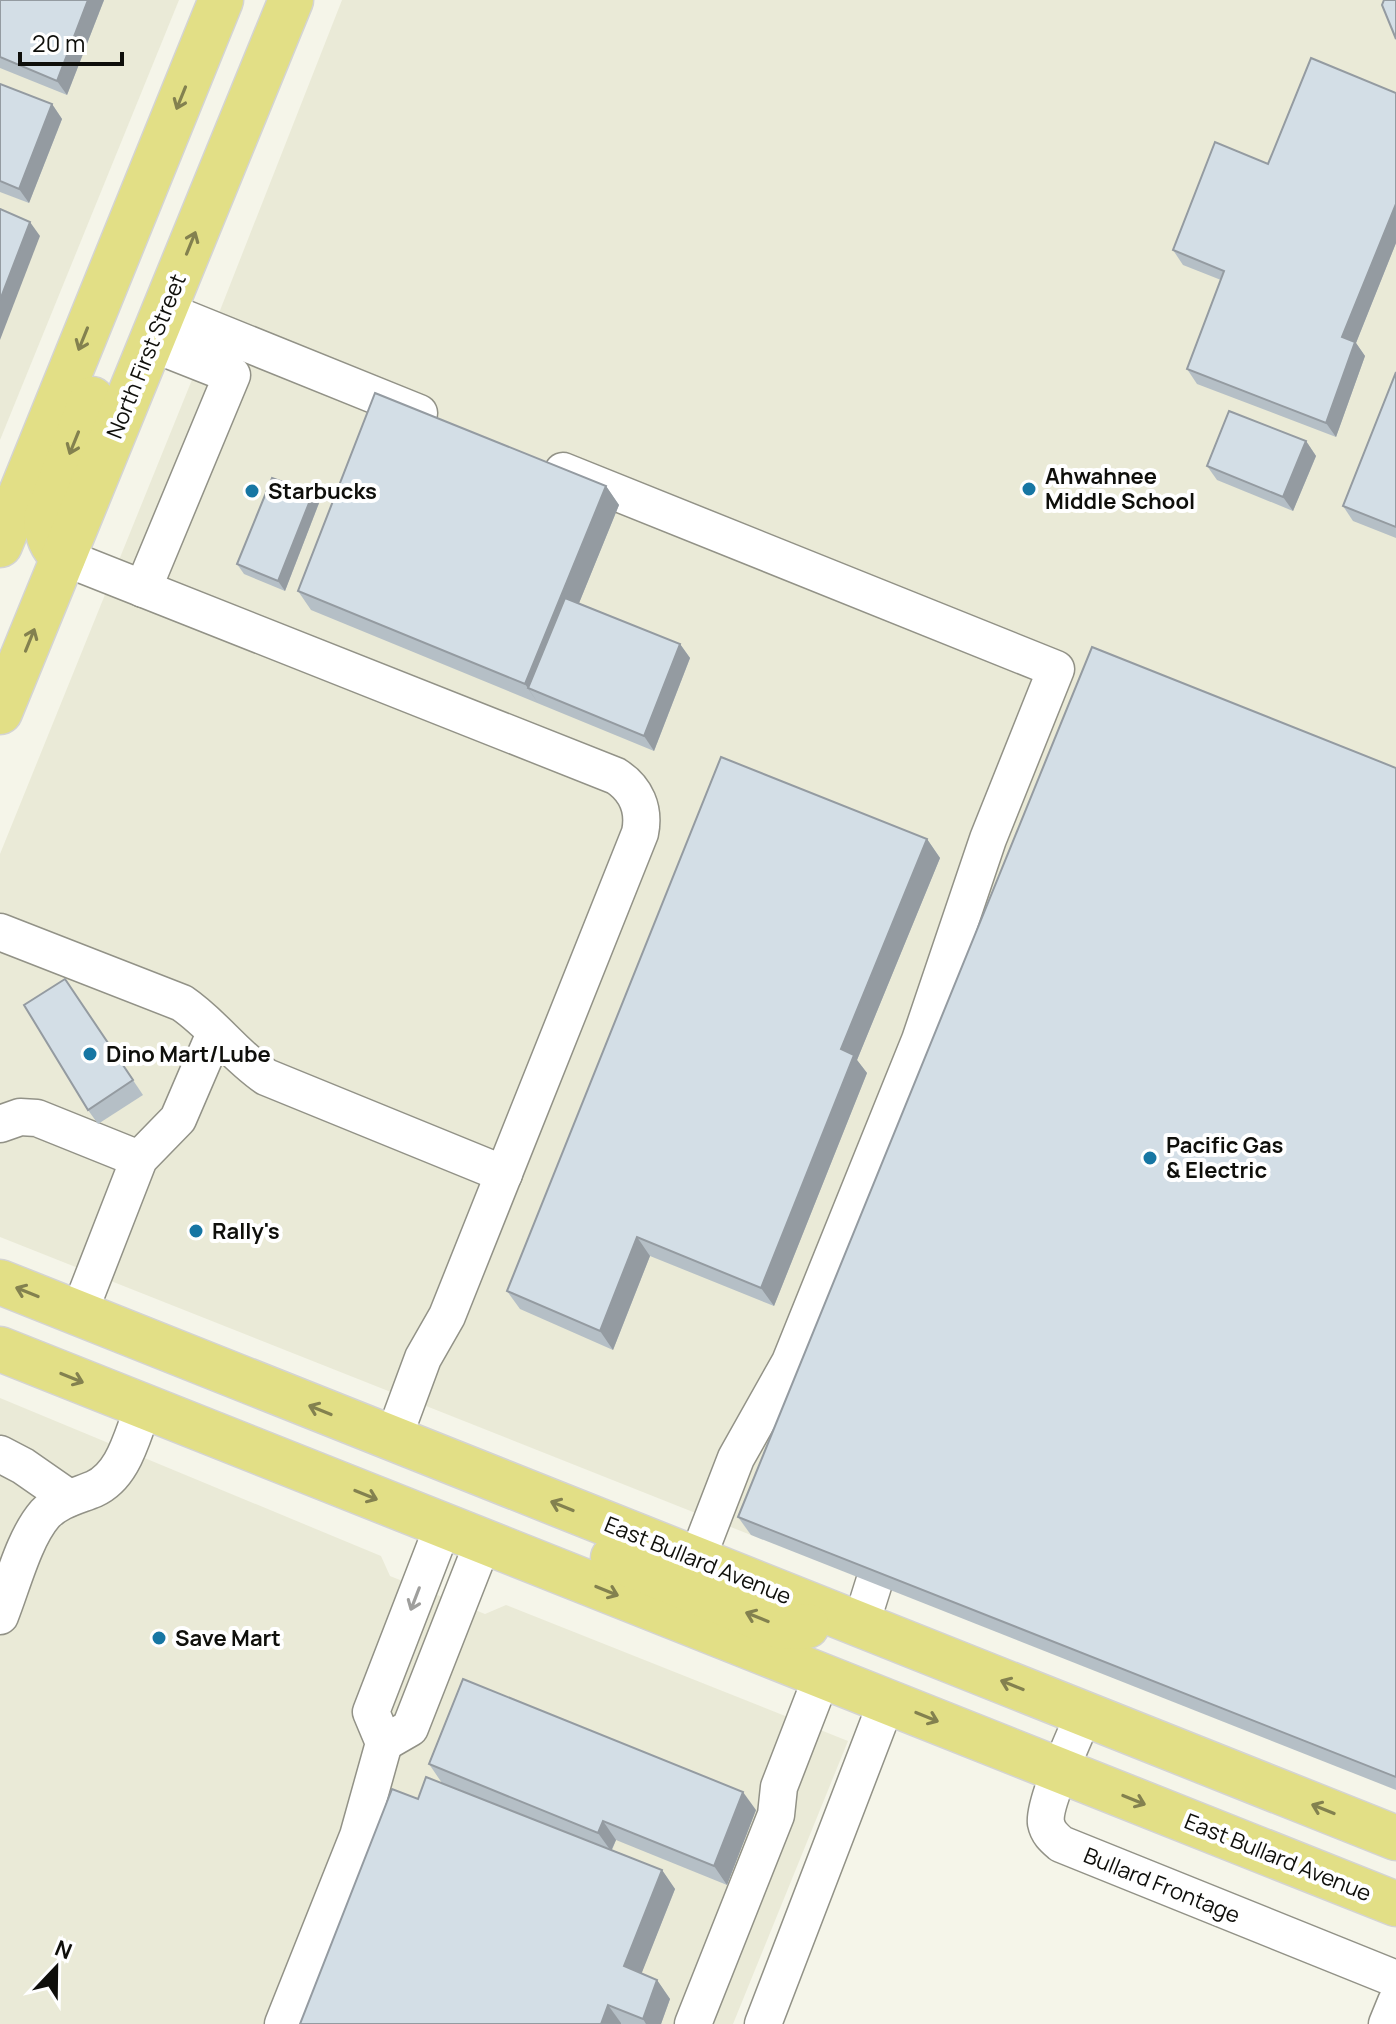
<svg xmlns="http://www.w3.org/2000/svg" width="1396" height="2024" viewBox="0 0 1396 2024" font-family="Manrope,sans-serif">
<style>
.built{fill:#eaead7}
.lines{fill:none;stroke-linecap:round;stroke-linejoin:round}
.minor-casing{stroke:#929287;stroke-width:39}
.major-casing{stroke:#d4d4d3;stroke-width:47}
.minor{stroke:#fff;stroke-width:36}
.major{stroke:#e2df86;stroke-width:44}
.wall{fill:#b5bfc6}
.shaded-wall{fill:#949ba1}
.building{fill:#d3dee6;stroke:#949ba1;stroke-width:2}
.oneway{stroke:#83814f}
.oneway2{stroke:#9f9f9d}
.poi-dot{fill:#1676a3;stroke:#fff;stroke-width:3}
.labels{text-anchor:middle;stroke-width:8;stroke-linejoin:round;paint-order:stroke}
.street-label{font-size:22px;fill:#0f0f0b;stroke:#fff}
.poi-label{font-size:22px;font-weight:bold;fill:#0f0f0b;stroke:#fff;text-anchor:start}
</style>
<rect width="100%" height="100%" fill="#f5f5e9"/>
<g class="built">
<path d="M0,0H179L0,440Z"/>
<path d="M342,0H1396V781L751,1535L0,1237V854L219,313Z"/>
<path d="M0,1398L381,1556L390,1576L485,1614L506,1605L848,1741L733,2024H0Z"/>
</g>
<g class="lines">
<g class="minor-casing">
<g id="minor">
<path d="M164,310L419,413"/>
<path d="M563,471L1056,669L988,839L920,1040L790,1362L736,1458L697,1559"/>
<path d="M63,557L616,776C636,789 645,809 640,833L447,1316L423,1358L393,1439"/>
<path d="M143,589L232,375L151,343"/>
<path d="M0,932L182,1003C213,1024 233,1054 266,1077L504,1174"/>
<path d="M0,1124L20,1117L37,1118L139,1159"/>
<path d="M79,1313L139,1159L178,1119L215,1033"/>
<path d="M0,1454L23,1466L69,1498"/>
<path d="M0,1616C12,1586 24,1538 45,1514C58,1500 77,1496 94,1489C125,1475 132,1434 144,1406"/>
<path d="M861,1624L888,1538"/>
<path d="M1084,1714C1075,1736 1043,1804 1046,1823C1048,1833 1054,1838 1061,1844L1396,1979"/>
<path d="M384,1743L410,1728L483,1542"/>
<path d="M283,2024L358,1836L384,1743L371,1712L443,1526"/>
<path d="M693,2024L776,1815L779,1787L822,1676"/>
<path d="M763,2024L887,1701"/>
<path d="M1387,2024L1396,2002"/>
</g>
</g>
<g class="major-casing">
<g id="major">
<path d="M0,545L221,0"/>
<path d="M63,557C51,546 47,536 46,519L92,399"/>
<path d="M0,712L291,0"/>
<path d="M0,1282L1396,1838"/>
<path d="M0,1349L1396,1904"/>
<path d="M613,1558L782,1627L807,1626"/>
</g>
</g>
<use href="#minor" class="minor"/>
<use href="#major" class="major"/>
</g>
<g class="wall">
<path d="M0,0H104L67,95L0,68Z"/>
<path d="M0,84L52,104L62,119L29,203L0,192Z"/>
<path d="M1396,93V243L1356,343L1365,356L1336,437L1197,384L1187,369L1221,280L1183,265L1173,250L1268,164Z"/>
<path d="M1396,372V538L1353,521L1343,506Z"/>
<path d="M1306,441L1316,456L1293,511L1217,480L1207,466Z"/>
<path d="M606,486L619,505L579,603L680,644L690,658L654,751L311,610L298,591Z"/>
<path d="M313,493L319,503L285,591L244,574L237,564Z"/>
<path d="M1396,768V1790L751,1535L738,1517Z"/>
<path d="M927,839L940,858L857,1060L867,1073L774,1306L650,1256L613,1350L520,1309L507,1291Z"/>
<path d="M65,979L143,1095L98,1124L88,1110Z"/>
<path d="M429,1764L756,1810L727,1885L616,1840L612,1850L662,1870L675,1889L641,1974L657,1980L670,1999L661,2024H300L526,1817L442,1783Z"/>
</g>
<g class="shaded-wall">
<path d="M88,0H104L67,95L57,81Z"/>
<path d="M52,104L62,119L29,203L19,189Z"/>
<path d="M1396,204V243L1356,343L1365,356L1336,437L1326,423L1342,337Z"/>
<path d="M30,222L40,236L0,340V300Z"/>
<path d="M1306,441L1316,456L1293,511L1283,497Z"/>
<path d="M606,486L619,505L542,694L528,688L538,703L525,684Z"/>
<path d="M313,493L319,503L285,591L278,581Z"/>
<path d="M680,644L690,658L654,751L644,736Z"/>
<path d="M927,839L940,858L857,1060L867,1073L774,1306L761,1288L841,1049Z"/>
<path d="M637,1237L650,1256L613,1350L600,1331Z"/>
<path d="M743,1792L756,1810L727,1885L714,1866Z"/>
<path d="M603,1821L616,1840L611,1851L598,1833Z"/>
<path d="M662,1870L675,1889L637,1985L624,1966Z"/>
<path d="M657,1980L670,1999L661,2024H646L643,2019Z"/>
<path d="M608,2005L621,2023V2024H601Z"/>
</g>
<g class="building">
<path d="M0,0H88L57,81L0,57Z"/>
<path d="M1384,0H1396V39L1382,5Z"/>
<path d="M1311,58L1396,93V204L1342,337L1355,342L1326,423L1187,369L1224,271L1173,250L1215,142L1268,164Z"/>
<path d="M0,84L52,104L19,189L0,181Z"/>
<path d="M0,209L30,222L0,300Z"/>
<path d="M1396,372V527L1343,506Z"/>
<path d="M375,393L606,486L525,684L298,591Z"/>
<path d="M1229,411L1306,441L1283,497L1207,466Z"/>
<path d="M272,478L313,493L278,581L237,564Z"/>
<path d="M565,598L680,644L644,736L528,688Z"/>
<path d="M1092,647L1396,768V1777L738,1517Z"/>
<path d="M721,757L927,839L841,1049L854,1055L761,1288L637,1237L600,1331L507,1291Z"/>
<path d="M65,979L133,1080L88,1110L24,1005Z"/>
<path d="M463,1679L743,1792L714,1866L603,1821L598,1833L429,1764Z"/>
<path d="M426,1777L662,1870L624,1966L657,1980L643,2019L608,2005L601,2024H300L392,1789L418,1799Z"/>
</g>
<defs><path id="oneway-shaft" d="M-6 0H5M1.5-3L5.5 0L1.5 3" fill="none" stroke-width="1.6" stroke-linecap="round" stroke-linejoin="round" transform="scale(2)"/></defs>
<g class="oneway">
<use href="#oneway-shaft" transform="translate(181 98) rotate(112)"/>
<use href="#oneway-shaft" transform="translate(191 243) rotate(-68)"/>
<use href="#oneway-shaft" transform="translate(83 339) rotate(112)"/>
<use href="#oneway-shaft" transform="translate(74 443) rotate(112)"/>
<use href="#oneway-shaft" transform="translate(30 640) rotate(-68)"/>
<use href="#oneway-shaft" transform="translate(27 1292) rotate(-158)"/>
<use href="#oneway-shaft" transform="translate(72 1378) rotate(22)"/>
<use href="#oneway-shaft" transform="translate(320 1410) rotate(-158)"/>
<use href="#oneway-shaft" transform="translate(366 1495) rotate(22)"/>
<use href="#oneway-shaft" transform="translate(562 1506) rotate(-158)"/>
<use href="#oneway-shaft" transform="translate(607 1591) rotate(22)"/>
<use href="#oneway-shaft" transform="translate(757 1617) rotate(-158)"/>
<use href="#oneway-shaft" transform="translate(1012 1685) rotate(-158)"/>
<use href="#oneway-shaft" transform="translate(927 1717) rotate(22)"/>
<use href="#oneway-shaft" transform="translate(1134 1800) rotate(22)"/>
<use href="#oneway-shaft" transform="translate(1323 1809) rotate(-158)"/>
</g>
<use class="oneway2" href="#oneway-shaft" transform="translate(415 1599) rotate(111)"/>
<g class="poi-dot">
<circle cx="1029" cy="489" r="8"/>
<circle cx="252" cy="491" r="8"/>
<circle cx="90" cy="1054" r="8"/>
<circle cx="1150" cy="1158" r="8"/>
<circle cx="196" cy="1231" r="8"/>
<circle cx="159" cy="1638" r="8"/>
</g>
<g class="labels">
<g class="street-label">
<text transform="translate(146 356) rotate(-68)" y="8">North First Street</text>
<text transform="translate(698 1560) rotate(22)" y="8">East Bullard Avenue</text>
<text transform="translate(1278 1857) rotate(22)" y="8">East Bullard Avenue</text>
<text transform="translate(1162 1885) rotate(22)" y="8">Bullard Frontage</text>
</g>
<g class="poi-label">
<text x="1045" y="484">Ahwahnee<tspan x="1045" dy="25">Middle School</tspan></text>
<text x="268" y="499">Starbucks</text>
<text x="106" y="1062">Dino Mart/Lube</text>
<text x="1166" y="1153">Pacific Gas<tspan x="1166" dy="25">&amp; Electric</tspan></text>
<text x="212" y="1239">Rally's</text>
<text x="175" y="1646">Save Mart</text>
</g>
</g>
<g transform="translate(56 1968) rotate(22)" stroke="#ffffff" stroke-width="6" paint-order="stroke">
<path d="M0-6L14 30L0 20L-14 30Z" fill="#0f0f0b"/>
<text y="-12" font-size="22" font-weight="bold" text-anchor="middle" fill="#0f0f0b">N</text>
</g>
<path d="M20 52v12h102v-12" fill="none" stroke="#0f0f0b" stroke-width="4"/>
<text x="32" y="52" font-size="24" fill="#0f0f0b" stroke="#ffffff" stroke-width="6" paint-order="stroke">20 m</text>
</svg>
